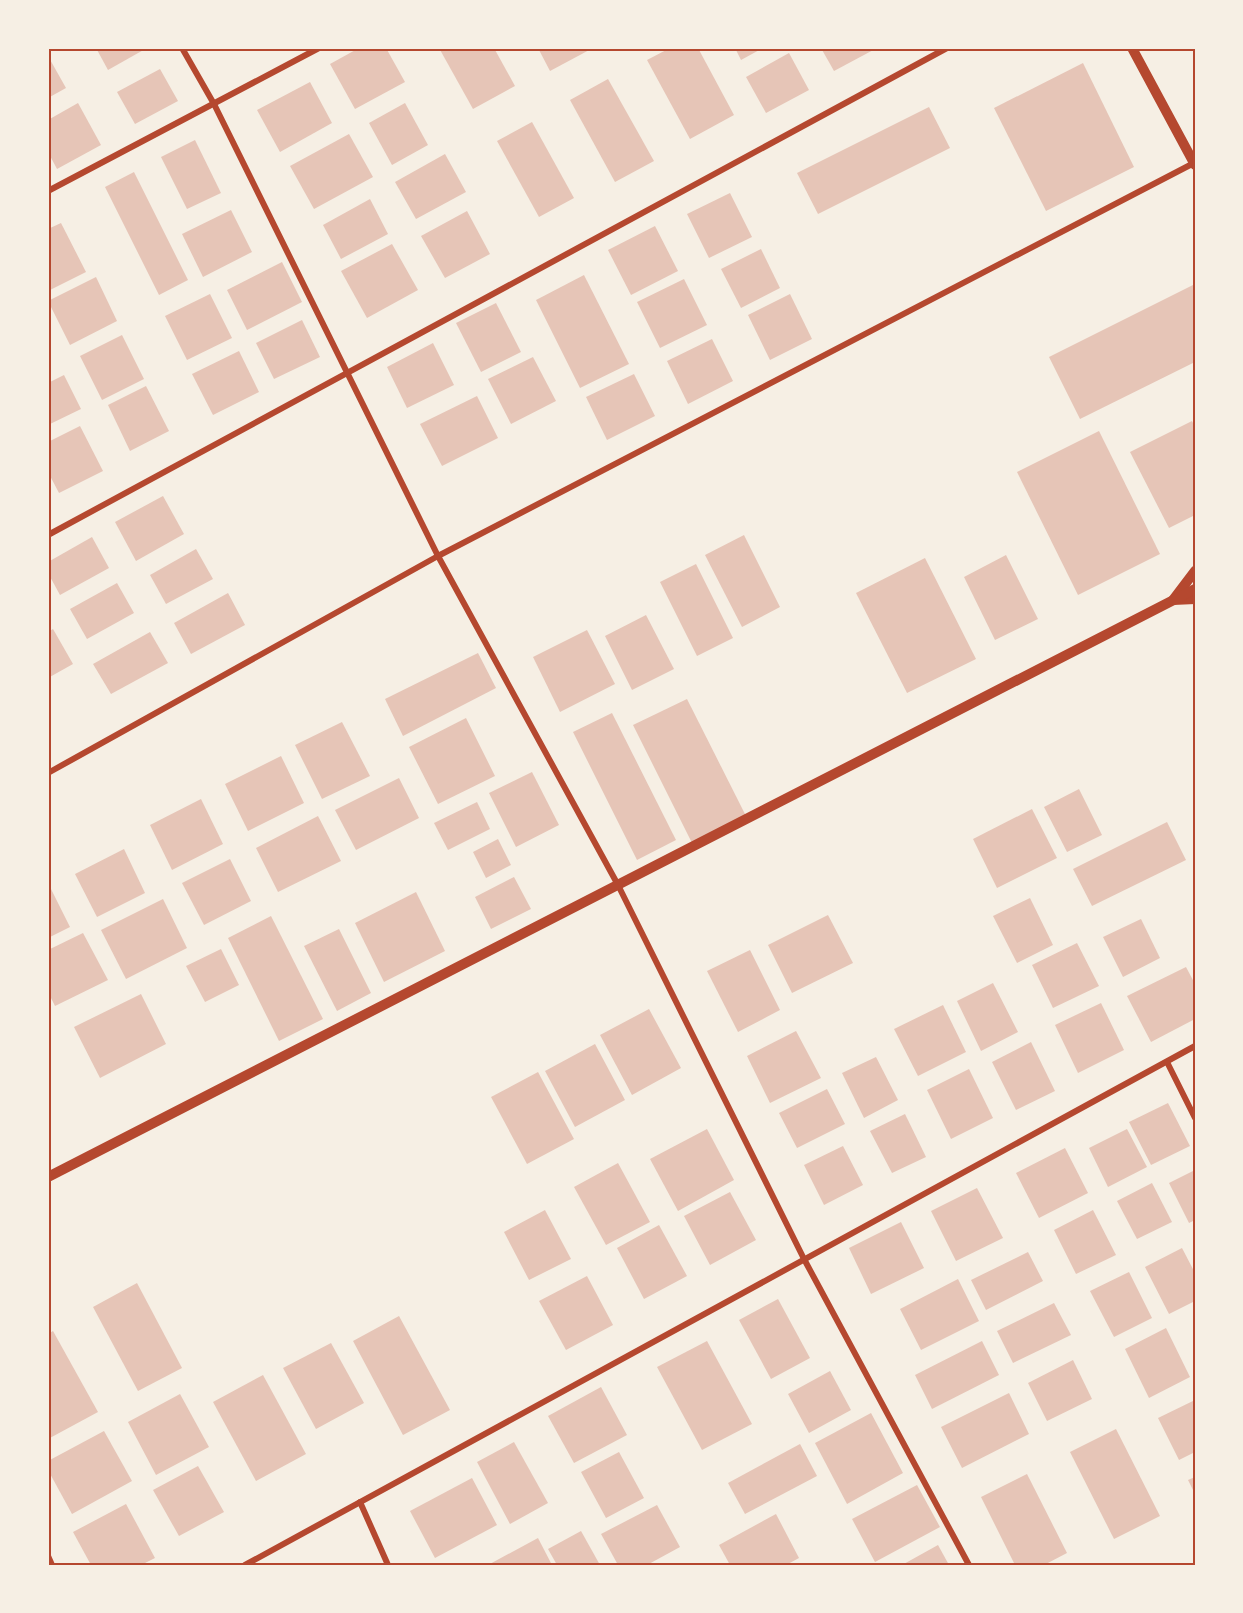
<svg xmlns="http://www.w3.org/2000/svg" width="1243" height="1613" viewBox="0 0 1243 1613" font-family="'Archivo Narrow',sans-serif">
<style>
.building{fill:#e6c5b7}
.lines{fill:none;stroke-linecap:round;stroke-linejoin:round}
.minor{stroke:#b5482f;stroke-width:6}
.tertiary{stroke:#b5482f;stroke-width:10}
.neatline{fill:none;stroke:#b5482f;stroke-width:2}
</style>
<rect width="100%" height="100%" fill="#f6efe4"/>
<g class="building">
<path d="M96,48H147L108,70Z"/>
<path d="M359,48H386L405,82L355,109L330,64Z"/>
<path d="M439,48H494L515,86L473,109Z"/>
<path d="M538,48H593L550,71Z"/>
<path d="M670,48H698L734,115L690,139L647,60Z"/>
<path d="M735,48H763L741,60Z"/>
<path d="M821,48H877L834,71Z"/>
<path d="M789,53L809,90L766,113L746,77Z"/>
<path d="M48,56L66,88L48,98Z"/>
<path d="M1083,63L1134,167L1046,211L994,108Z"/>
<path d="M160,69L178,101L135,124L117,92Z"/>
<path d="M608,79L654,161L615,182L570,100Z"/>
<path d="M310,82L332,123L280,152L257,110Z"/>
<path d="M78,103L101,145L57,169L48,152V120Z"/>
<path d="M405,103L428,145L392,165L369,123Z"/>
<path d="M929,107L950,148L818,214L797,173Z"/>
<path d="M532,122L574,198L539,217L497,141Z"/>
<path d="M349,134L373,177L314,209L290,166Z"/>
<path d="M195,140L221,193L187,209L161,157Z"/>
<path d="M445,154L466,192L416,219L395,182Z"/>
<path d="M134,172L188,280L159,295L105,187Z"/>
<path d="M730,193L752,237L709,258L687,214Z"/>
<path d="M370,199L388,234L341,259L323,225Z"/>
<path d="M231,210L252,252L203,277L182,234Z"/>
<path d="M467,211L490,254L445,278L421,236Z"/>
<path d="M61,223L86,272L48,291V229Z"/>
<path d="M655,226L678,271L631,295L608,250Z"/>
<path d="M392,244L418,290L367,318L341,271Z"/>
<path d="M761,249L780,288L741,308L721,269Z"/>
<path d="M282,262L302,302L247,330L227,290Z"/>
<path d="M584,275L629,364L580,388L536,300Z"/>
<path d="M96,277L117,321L70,345L48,301Z"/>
<path d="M684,279L707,325L660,348L637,302Z"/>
<path d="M1195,284V362L1080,419L1049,357Z"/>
<path d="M210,294L232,338L187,360L165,316Z"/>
<path d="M790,294L812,339L770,360L748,315Z"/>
<path d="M496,303L521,352L481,372L456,323Z"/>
<path d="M302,320L320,357L274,379L256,343Z"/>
<path d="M122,335L144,379L102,400L80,356Z"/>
<path d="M712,339L733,381L688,404L667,361Z"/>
<path d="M433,343L454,385L407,408L387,367Z"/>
<path d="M239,351L259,392L213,415L192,374Z"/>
<path d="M533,357L556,401L511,424L488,379Z"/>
<path d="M634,374L655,416L607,440L586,397Z"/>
<path d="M64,375L81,409L48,425V383Z"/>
<path d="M146,386L169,431L130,451L108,405Z"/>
<path d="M477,396L498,438L442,466L420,424Z"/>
<path d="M1192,421L1195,427V515L1169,528L1130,452Z"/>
<path d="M80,426L103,471L59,493L48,472V442Z"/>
<path d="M1099,431L1160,554L1078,595L1017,472Z"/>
<path d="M163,496L184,534L136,561L115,522Z"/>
<path d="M744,535L780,607L742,627L705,555Z"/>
<path d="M92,537L109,568L60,595L48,573V562Z"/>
<path d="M196,549L213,579L166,604L150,575Z"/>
<path d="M1006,555L1038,619L995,640L964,577Z"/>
<path d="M925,558L976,659L907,693L856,593Z"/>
<path d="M696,564L733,638L697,656L660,582Z"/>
<path d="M117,583L134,613L87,639L70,609Z"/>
<path d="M228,593L245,625L191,654L174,623Z"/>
<path d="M646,615L674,669L632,690L605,636Z"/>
<path d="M53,629L73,664L48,678V632Z"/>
<path d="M587,630L615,684L560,712L533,657Z"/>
<path d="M150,632L168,663L111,694L93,664Z"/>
<path d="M478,653L496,688L403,736L385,699Z"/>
<path d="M687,699L747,818L693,845L633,725Z"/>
<path d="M612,713L676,840L637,860L573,732Z"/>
<path d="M466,718L495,776L438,804L409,747Z"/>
<path d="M342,722L370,776L322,799L295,745Z"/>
<path d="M281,756L304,803L248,831L225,784Z"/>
<path d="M532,772L559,825L516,847L489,793Z"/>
<path d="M399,778L419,818L356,850L335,810Z"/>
<path d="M1079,789L1102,835L1067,852L1044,807Z"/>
<path d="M201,799L223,844L172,870L150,825Z"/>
<path d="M477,802L490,829L448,850L434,823Z"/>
<path d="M1032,809L1057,858L997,888L973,839Z"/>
<path d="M318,816L341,861L278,892L256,848Z"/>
<path d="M1167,822L1186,860L1092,906L1073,869Z"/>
<path d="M498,839L511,865L486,878L473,852Z"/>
<path d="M124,849L145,893L97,917L75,874Z"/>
<path d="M230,859L251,901L204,925L182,883Z"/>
<path d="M514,877L531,909L491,929L475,897Z"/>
<path d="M51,889L70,927L48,938V890Z"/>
<path d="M416,892L445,951L384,982L355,923Z"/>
<path d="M1030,898L1053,945L1017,963L993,916Z"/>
<path d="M163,899L187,948L126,979L101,930Z"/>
<path d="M828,915L853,963L792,993L768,945Z"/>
<path d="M271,916L323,1019L279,1041L228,938Z"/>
<path d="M1141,919L1160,958L1123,977L1103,937Z"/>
<path d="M339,929L371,993L337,1011L304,946Z"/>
<path d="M83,933L108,980L55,1006L48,992V950Z"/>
<path d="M1077,943L1099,986L1053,1008L1032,965Z"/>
<path d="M221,949L239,985L205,1002L186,966Z"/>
<path d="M750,950L780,1010L738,1032L707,971Z"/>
<path d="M1186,967L1195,984V1019L1151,1042L1127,996Z"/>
<path d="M993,983L1018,1032L981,1051L957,1001Z"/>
<path d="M141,994L166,1044L100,1078L74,1027Z"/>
<path d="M1101,1003L1124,1050L1078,1073L1055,1025Z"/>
<path d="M943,1005L966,1052L918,1076L894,1029Z"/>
<path d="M649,1009L681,1068L632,1095L600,1035Z"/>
<path d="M796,1031L821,1078L770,1103L747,1056Z"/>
<path d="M1031,1042L1055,1091L1016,1110L992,1062Z"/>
<path d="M595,1044L625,1100L575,1127L545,1071Z"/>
<path d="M876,1057L898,1100L864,1118L842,1073Z"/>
<path d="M969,1069L993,1118L951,1139L927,1090Z"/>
<path d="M538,1072L574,1139L527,1164L491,1097Z"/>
<path d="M827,1089L845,1124L797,1148L779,1113Z"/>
<path d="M1168,1103L1190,1146L1151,1165L1129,1122Z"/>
<path d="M905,1114L926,1157L892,1173L870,1131Z"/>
<path d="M707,1129L734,1180L678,1211L650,1159Z"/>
<path d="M1127,1129L1147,1167L1108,1187L1089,1148Z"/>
<path d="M843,1146L863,1185L824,1205L804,1165Z"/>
<path d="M1065,1148L1088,1193L1039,1218L1016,1173Z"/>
<path d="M618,1163L650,1222L606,1245L574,1187Z"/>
<path d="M1195,1170V1220L1189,1223L1169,1183Z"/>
<path d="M1152,1183L1172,1222L1137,1239L1117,1201Z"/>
<path d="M977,1188L1003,1238L956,1261L931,1211Z"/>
<path d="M730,1192L756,1240L710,1265L684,1216Z"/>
<path d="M545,1210L571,1259L529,1280L504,1232Z"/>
<path d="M1093,1210L1116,1255L1076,1274L1054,1230Z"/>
<path d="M901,1222L924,1268L871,1294L849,1248Z"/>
<path d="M659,1225L687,1276L644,1299L617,1248Z"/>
<path d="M1182,1248L1195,1273V1301L1169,1314L1145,1267Z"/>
<path d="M1028,1252L1043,1281L986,1310L971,1280Z"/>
<path d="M1129,1272L1152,1318L1114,1337L1090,1291Z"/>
<path d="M587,1276L613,1325L566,1350L539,1301Z"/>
<path d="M958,1279L979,1321L921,1350L900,1309Z"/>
<path d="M137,1283L182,1368L138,1391L93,1307Z"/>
<path d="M778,1299L810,1358L771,1379L739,1320Z"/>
<path d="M1054,1303L1071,1335L1013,1363L997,1331Z"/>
<path d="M399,1316L450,1410L403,1435L353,1341Z"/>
<path d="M1166,1328L1190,1377L1149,1398L1125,1349Z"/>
<path d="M53,1331L98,1412L48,1439V1334Z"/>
<path d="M707,1341L752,1424L702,1450L657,1367Z"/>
<path d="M982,1341L999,1375L932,1409L915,1375Z"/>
<path d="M331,1343L364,1403L316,1429L283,1368Z"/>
<path d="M1073,1360L1092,1399L1047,1421L1028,1383Z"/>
<path d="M830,1371L851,1410L809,1433L788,1394Z"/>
<path d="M263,1375L306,1454L256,1481L213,1402Z"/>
<path d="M601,1387L627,1435L574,1463L548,1416Z"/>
<path d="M1009,1393L1029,1434L962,1468L941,1427Z"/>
<path d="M180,1394L209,1447L156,1475L128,1422Z"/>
<path d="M1195,1400V1452L1179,1460L1158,1418Z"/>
<path d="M871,1413L903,1473L847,1504L815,1443Z"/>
<path d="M1116,1429L1160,1516L1114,1539L1070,1452Z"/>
<path d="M104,1431L132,1481L72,1514L48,1470V1461Z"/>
<path d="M514,1442L548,1503L510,1524L477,1462Z"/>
<path d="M800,1444L817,1476L745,1514L728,1483Z"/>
<path d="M619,1452L644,1498L606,1518L581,1472Z"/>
<path d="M198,1466L224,1512L179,1536L153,1490Z"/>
<path d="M1027,1474L1067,1553L1044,1565H1015L981,1497Z"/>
<path d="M1195,1477V1494L1188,1480Z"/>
<path d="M472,1478L497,1525L435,1558L410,1511Z"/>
<path d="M917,1485L940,1527L875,1562L852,1519Z"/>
<path d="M126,1504L155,1558L141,1565H91L73,1532Z"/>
<path d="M657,1505L680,1547L647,1565H618L601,1534Z"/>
<path d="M776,1514L799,1558L786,1565H730L719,1545Z"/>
<path d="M581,1531L600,1565H557L548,1549Z"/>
<path d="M538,1538L552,1565H488Z"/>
<path d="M938,1545L949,1565H902Z"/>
</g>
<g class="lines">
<g class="minor">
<path d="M182,48L214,104L438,556L618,885L804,1259L969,1565"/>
<path d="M48,191L319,48"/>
<path d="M48,535L947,48"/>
<path d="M48,773L438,556L1194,163"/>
<path d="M1167,1062L1195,1118"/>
<path d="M360,1502L388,1565"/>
<path d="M48,1556L52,1565"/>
<path d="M245,1565L1195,1046"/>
</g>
<g class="tertiary">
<path d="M1132,48L1195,165"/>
<path d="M1195,571L1173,600L1195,599"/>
<path d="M48,1177L1195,589"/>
</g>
</g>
<rect width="1243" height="1613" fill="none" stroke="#f6efe4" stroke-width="99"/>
<rect x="50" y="50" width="1144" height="1514" class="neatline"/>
</svg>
